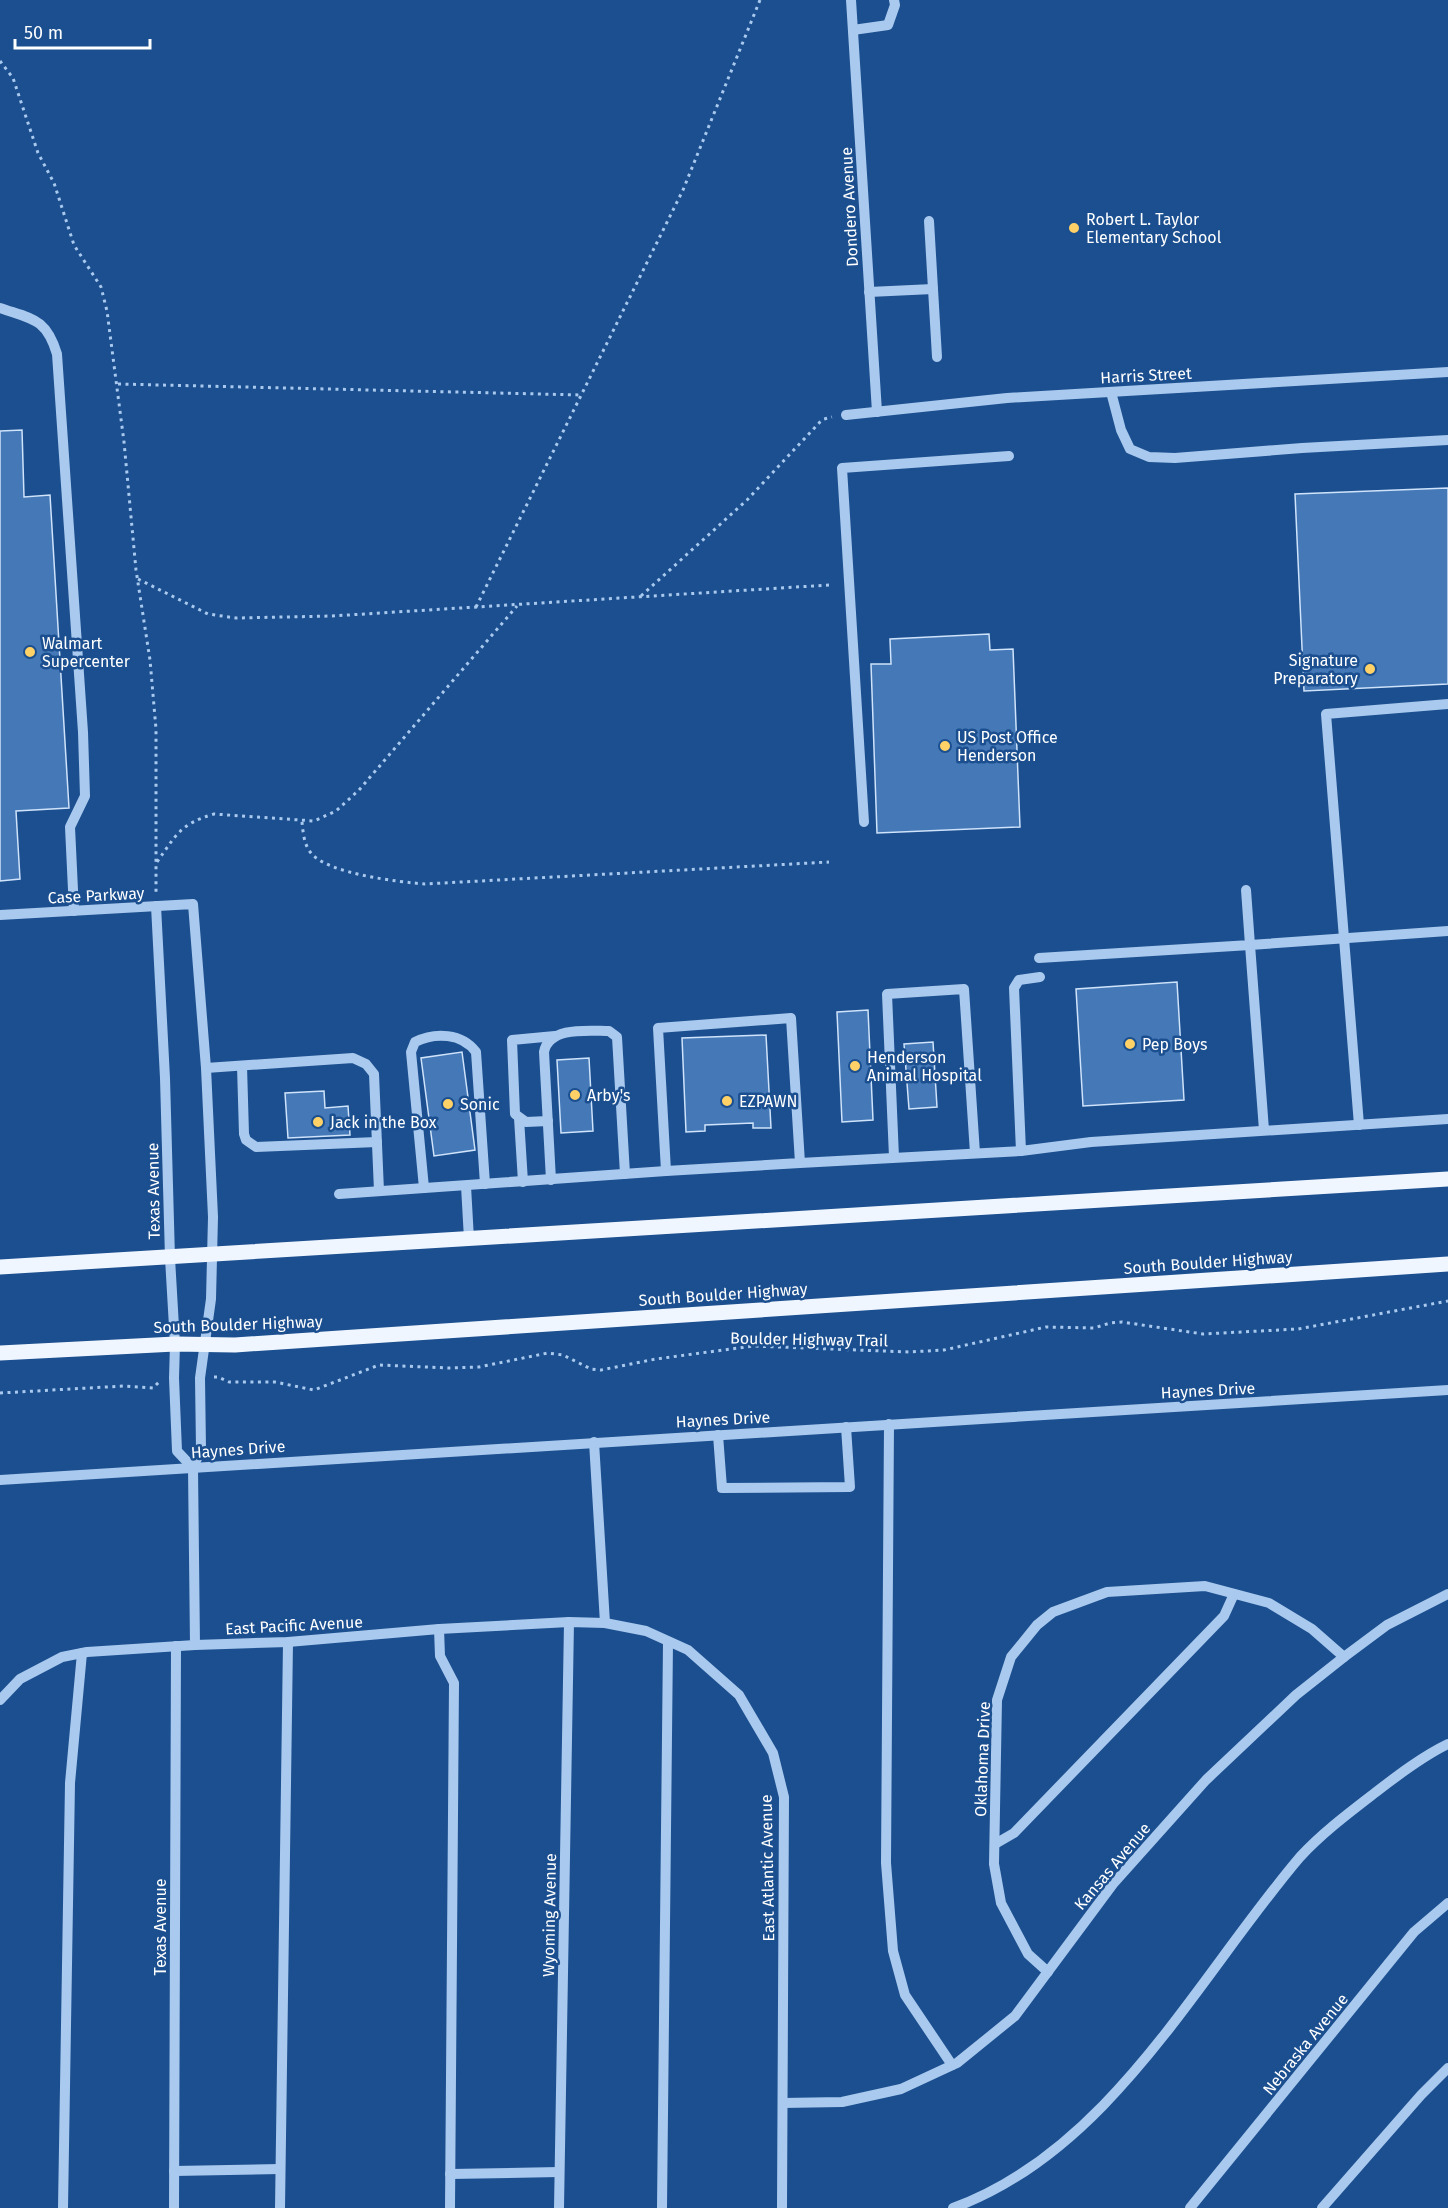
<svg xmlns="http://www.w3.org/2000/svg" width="1448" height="2208" viewBox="0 0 1448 2208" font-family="'Fira Sans',sans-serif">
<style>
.building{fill:#4478b7;stroke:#cfe3fa;stroke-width:1.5}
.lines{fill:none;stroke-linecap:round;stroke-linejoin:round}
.path{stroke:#a9c9ee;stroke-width:3;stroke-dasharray:3 4.5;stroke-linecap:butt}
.minor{stroke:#a9c9ee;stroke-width:10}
.major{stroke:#f0f6ff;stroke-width:15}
.poi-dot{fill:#ffd166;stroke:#1b4f8f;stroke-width:2}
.labels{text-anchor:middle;stroke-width:5;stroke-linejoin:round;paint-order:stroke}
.street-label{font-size:16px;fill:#fff;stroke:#1b4f8f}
.poi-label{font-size:16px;fill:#fff;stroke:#1b4f8f;text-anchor:start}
</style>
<rect width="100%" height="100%" fill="#1b4f8f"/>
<g class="building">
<path d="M22,430L24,497L50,495L69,808L16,811L20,879L0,881V431Z"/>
<path d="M1448,488V684L1304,691L1295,494Z"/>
<path d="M989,634L990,650L1013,649L1020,827L877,833L871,664H891L890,639Z"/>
<path d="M1177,982L1184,1100L1083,1106L1076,989Z"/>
<path d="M868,1010L873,1120L842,1122L837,1012Z"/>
<path d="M766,1035L771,1128H753V1123L705,1125V1131L686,1132L682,1038Z"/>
<path d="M933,1042L937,1107L909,1109L904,1044Z"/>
<path d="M462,1052L475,1150L434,1156L421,1058Z"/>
<path d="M589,1058L593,1131L561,1133L557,1060Z"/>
<path d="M324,1091L325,1108L348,1106L350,1135L288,1138L285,1093Z"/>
</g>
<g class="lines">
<g class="path">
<path d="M0,61L13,78L38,153L54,183L74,245L101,287L107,311L124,442L136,570L150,660L156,729V893"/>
<path d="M118,384L581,395"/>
<path d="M138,579L208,614L236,618L332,616L829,585"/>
<path d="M641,596L747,500L820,422L824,419L832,417"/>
<path d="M476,607L683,190L760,0"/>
<path d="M302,822C303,832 304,845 311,853C328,874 399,882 425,884L829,862"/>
<path d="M157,862C176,835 180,824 214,814L314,821L336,811L359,790L517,606"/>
<path d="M214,1377H218L229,1382H275L314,1390L379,1365L449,1368L479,1367L548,1353L563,1355L591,1369L601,1370L656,1359L753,1346L909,1352L944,1350L1046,1327L1094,1328L1110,1323L1122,1322L1203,1334L1298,1329L1448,1301"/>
<path d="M0,1393L124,1386L153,1388L160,1381"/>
</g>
<g class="minor">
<path d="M851,0L877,412"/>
<path d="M853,30L888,25L895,5L894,0"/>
<path d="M933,289L937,357"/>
<path d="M869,292L933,289L929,221"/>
<path d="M0,308C32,319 46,318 57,354L83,732L85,796L70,827L74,911"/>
<path d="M1111,392L1121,430L1130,449L1149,457L1175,458L1302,448L1448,440"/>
<path d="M846,415L1007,398L1448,372"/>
<path d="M864,822L842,468L1009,456"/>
<path d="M156,906L165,1078L170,1258L175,1344L174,1378L177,1451L193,1468"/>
<path d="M0,915L193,904L206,1068L213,1217L211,1299L200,1378L201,1449L193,1468L195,1645"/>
<path d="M1039,958L1250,945L1246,890"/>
<path d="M1040,977L1019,980L1014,988L1021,1151L1091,1142L1448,1119"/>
<path d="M242,1066L244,1134L246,1140L256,1147L377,1142"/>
<path d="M206,1068L353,1058L366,1064L374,1074L379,1191"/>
<path d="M519,1118L523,1182"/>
<path d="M548,1121L526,1122L515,1114L512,1040L555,1036"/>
<path d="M1359,1125L1326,714L1448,704"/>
<path d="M1264,1130L1250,945L1448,931"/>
<path d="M894,1157L887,994L964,989L975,1153"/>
<path d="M800,1163L666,1171L658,1028L791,1018L800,1163L1021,1151"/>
<path d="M551,1180L544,1052C549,1026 589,1031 609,1031L617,1037L625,1174"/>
<path d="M466,1186L469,1239"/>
<path d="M424,1188L411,1052L415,1042C435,1032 462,1033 476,1052L485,1184"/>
<path d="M339,1194L666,1171"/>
<path d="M889,1424L886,1863L893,1951L905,1995L952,2065"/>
<path d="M718,1435L722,1488L850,1487L846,1427"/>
<path d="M594,1442L605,1623"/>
<path d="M0,1480L1448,1390"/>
<path d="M439,1629L440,1656L454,1683L450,2208"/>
<path d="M0,1700L20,1679L62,1657L87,1652L195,1645L288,1642L439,1629L569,1622L605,1623L646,1631L688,1650L739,1695L773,1753L784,1797L782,2208"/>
<path d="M995,1844L1014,1833L1224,1616L1234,1594"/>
<path d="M1048,1972L1028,1954L1001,1903L994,1864L997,1700L1011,1657L1037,1625L1053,1612L1107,1592L1205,1586L1269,1603L1312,1629L1344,1657"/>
<path d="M783,2103L842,2102L901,2089L957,2063L1015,2016L1113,1884L1206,1780L1296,1695L1344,1657L1387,1625L1448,1594"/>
<path d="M174,2171L280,2169"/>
<path d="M450,2174L559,2172"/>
<path d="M63,2208L70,1783L82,1653"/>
<path d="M174,2208L176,1646"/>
<path d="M280,2208L288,1642"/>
<path d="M559,2208L569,1622"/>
<path d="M662,2208L668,1642"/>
<path d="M953,2208C1110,2151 1197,1978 1300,1857C1322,1833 1350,1812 1376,1792C1398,1775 1423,1756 1448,1744"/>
<path d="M1190,2208L1414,1932L1448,1903"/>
<path d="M1322,2208L1421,2095L1448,2068"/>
</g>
<g class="major">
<path d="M0,1267L1448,1179"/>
<path d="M0,1353L175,1344L235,1345L1448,1264"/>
</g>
</g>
<g class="poi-dot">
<circle cx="1074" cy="228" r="6"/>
<circle cx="30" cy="652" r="6"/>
<circle cx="1370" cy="669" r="6"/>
<circle cx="945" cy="746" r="6"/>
<circle cx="1130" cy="1044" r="6"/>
<circle cx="855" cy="1066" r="6"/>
<circle cx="575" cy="1095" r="6"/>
<circle cx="727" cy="1101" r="6"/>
<circle cx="448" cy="1104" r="6"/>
<circle cx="318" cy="1122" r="6"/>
</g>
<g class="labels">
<g class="street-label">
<text transform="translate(849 207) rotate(-93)" y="6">Dondero Avenue</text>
<text transform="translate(1146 375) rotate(-3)" y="6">Harris Street</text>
<text transform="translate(96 895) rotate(-3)" y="6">Case Parkway</text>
<text transform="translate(153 1191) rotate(-91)" y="6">Texas Avenue</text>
<text transform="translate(1208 1262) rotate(-4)" y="6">South Boulder Highway</text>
<text transform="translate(723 1294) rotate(-4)" y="6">South Boulder Highway</text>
<text transform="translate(238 1324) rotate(-2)" y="6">South Boulder Highway</text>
<text transform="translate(809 1339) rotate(1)" y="6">Boulder Highway Trail</text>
<text transform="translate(1208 1390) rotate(-3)" y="6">Haynes Drive</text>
<text transform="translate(723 1419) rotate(-3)" y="6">Haynes Drive</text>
<text transform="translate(238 1449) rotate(-4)" y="6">Haynes Drive</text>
<text transform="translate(294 1625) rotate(-3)" y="6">East Pacific Avenue</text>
<text transform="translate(982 1759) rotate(-88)" y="6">Oklahoma Drive</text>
<text transform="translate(1112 1866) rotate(-50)" y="6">Kansas Avenue</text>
<text transform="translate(767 1868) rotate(-91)" y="6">East Atlantic Avenue</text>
<text transform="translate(549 1915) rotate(-89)" y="6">Wyoming Avenue</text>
<text transform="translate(160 1927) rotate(-90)" y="6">Texas Avenue</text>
<text transform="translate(1305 2044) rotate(-51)" y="6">Nebraska Avenue</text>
</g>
<g class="poi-label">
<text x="1086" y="225">Robert L. Taylor<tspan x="1086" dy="18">Elementary School</tspan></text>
<text x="42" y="649">Walmart<tspan x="42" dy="18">Supercenter</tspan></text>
<text x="1358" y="666" text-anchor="end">Signature<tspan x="1358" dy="18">Preparatory</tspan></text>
<text x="957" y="743">US Post Office<tspan x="957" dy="18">Henderson</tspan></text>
<text x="1142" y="1050">Pep Boys</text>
<text x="867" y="1063">Henderson<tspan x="867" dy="18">Animal Hospital</tspan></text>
<text x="587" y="1101">Arby's</text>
<text x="739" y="1107">EZPAWN</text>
<text x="460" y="1110">Sonic</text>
<text x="330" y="1128">Jack in the Box</text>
</g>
</g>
<path d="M15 39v9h135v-9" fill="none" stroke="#ffffff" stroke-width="3"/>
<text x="24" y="39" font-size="18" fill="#ffffff" stroke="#1b4f8f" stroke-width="4.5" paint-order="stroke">50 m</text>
</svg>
